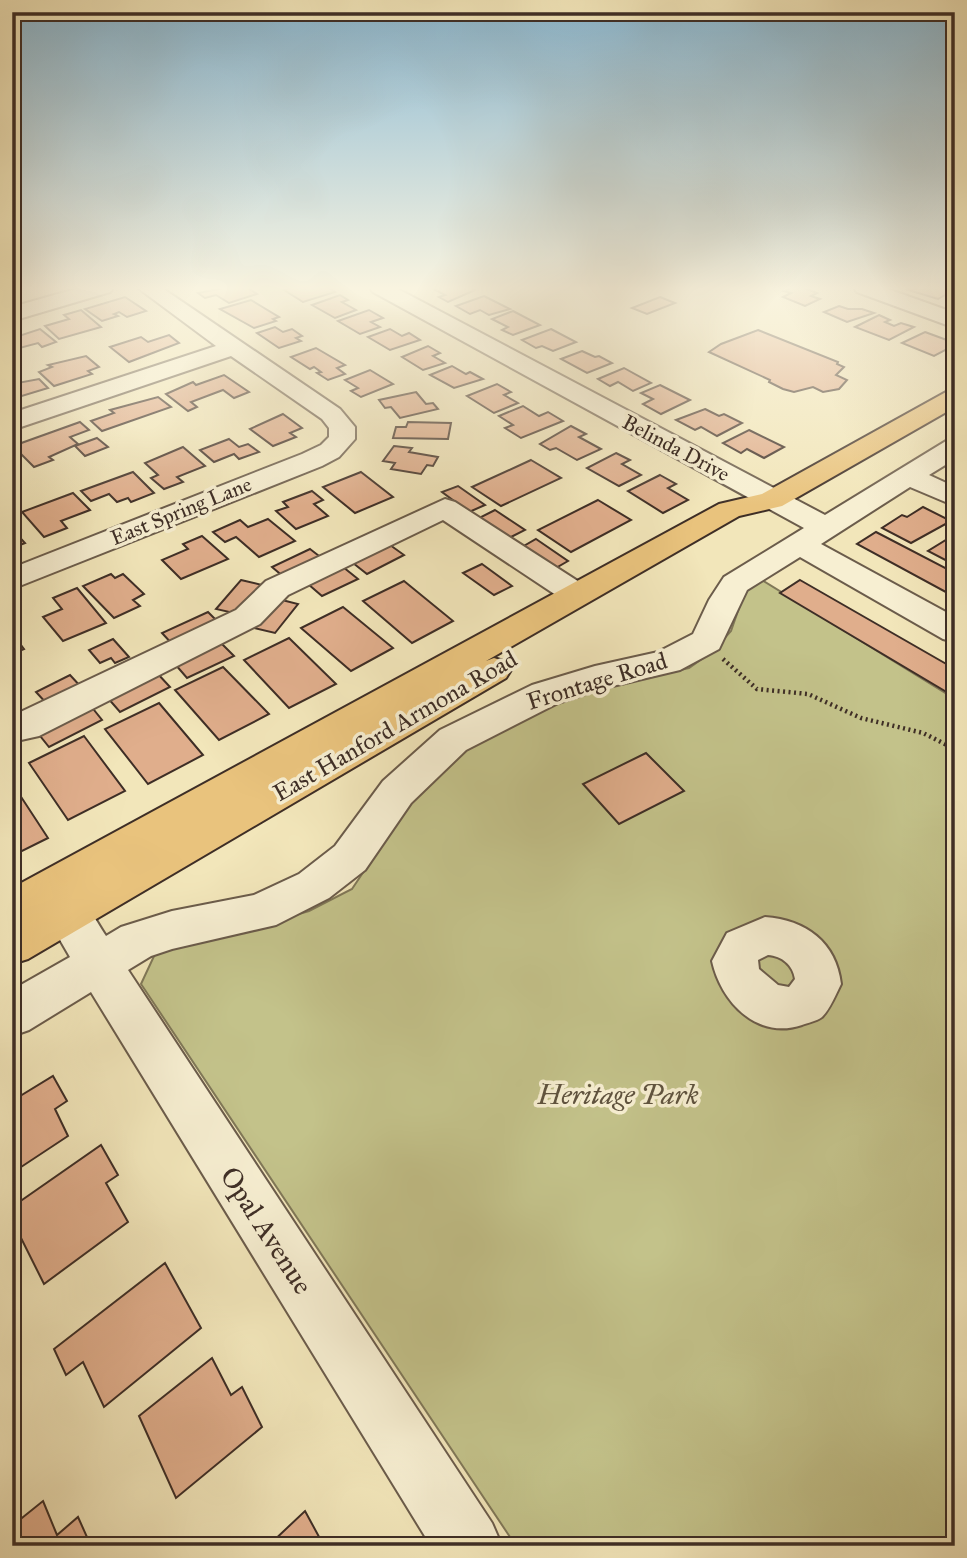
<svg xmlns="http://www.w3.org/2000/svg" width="967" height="1558" viewBox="0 0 967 1558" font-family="'IM FELL Great Primer',serif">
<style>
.green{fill:#c3c28a;stroke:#807858;stroke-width:2}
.building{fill:#e0ae8c;stroke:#3e2e26;stroke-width:2}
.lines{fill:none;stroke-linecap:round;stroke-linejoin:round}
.minor-casing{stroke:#6b5c4b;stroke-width:4}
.major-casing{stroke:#3e2e26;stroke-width:4}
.path{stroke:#3e2e26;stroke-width:4.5;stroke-dasharray:2 3.5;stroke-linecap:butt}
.minor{fill:#f7efd2;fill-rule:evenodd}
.major{fill:#e9c37d;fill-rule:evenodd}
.labels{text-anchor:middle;stroke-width:7;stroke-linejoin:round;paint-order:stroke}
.far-street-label{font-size:21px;fill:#3e2e26;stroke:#f7efd2}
.street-label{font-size:24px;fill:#3e2e26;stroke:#f7efd2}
.near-park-label{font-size:28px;font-style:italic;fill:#5f533f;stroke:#f7efd2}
.near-street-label{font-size:28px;fill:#3e2e26;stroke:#f7efd2}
</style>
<rect width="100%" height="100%" fill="#f2e6ba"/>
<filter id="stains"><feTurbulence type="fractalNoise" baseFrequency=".00286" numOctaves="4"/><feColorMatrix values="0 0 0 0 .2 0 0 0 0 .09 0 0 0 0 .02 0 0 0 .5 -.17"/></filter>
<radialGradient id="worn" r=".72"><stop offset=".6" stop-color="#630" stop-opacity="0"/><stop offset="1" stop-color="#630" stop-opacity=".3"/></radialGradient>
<path class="green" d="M762,580L955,699V1546H516L141,984L155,954L174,943L227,935L309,911L352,889L427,777L480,734L591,689L689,668L713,651L731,631L745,591Z"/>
<g class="building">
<path d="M223,288H248L257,294L229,303L216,295L205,298L198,293Z"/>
<path d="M289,288H329L335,292L303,302L284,290Z"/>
<path d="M432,288H472L475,290L448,302L439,297L445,295Z"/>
<path d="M790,288H805L817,293L811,296L820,299L805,306L783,297L791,293L784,291Z"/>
<path d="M943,288L952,291L938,299L905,289Z"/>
<path d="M340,295L348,300L342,302L356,310L335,318L312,305Z"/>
<path d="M484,296L510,309L489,315L480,310L470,314L456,306Z"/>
<path d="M125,297L146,311L127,317L119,312L114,314L118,316L102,321L85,309Z"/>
<path d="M660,297L675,303L647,314L632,308Z"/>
<path d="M251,300L279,317L273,319L276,321L254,328L220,309Z"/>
<path d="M839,306L848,309H862L874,313L847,322L824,312Z"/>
<path d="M81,310L101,327L59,339L45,326L69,319L64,315Z"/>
<path d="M369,310L383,318L371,322L380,327L360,334L338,321Z"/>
<path d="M513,311L540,325L513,335L502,330L508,327L492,319Z"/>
<path d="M879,315L890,320L885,322L894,326L901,323L914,327L889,340L855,327Z"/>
<path d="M275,327L283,332L292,329L302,336L296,338L301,341L279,348L257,333Z"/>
<path d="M40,329L56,342L42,347L38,343L12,350V334L16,337Z"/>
<path d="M390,329L402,336L409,333L420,340L390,350L368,337Z"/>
<path d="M551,329L576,342L553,351L542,346L536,348L522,340Z"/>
<path d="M758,330L838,362L837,364L844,367L836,375L847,380L839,389L823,392L813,387L794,392L783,389L769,382L770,380L709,352L721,344Z"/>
<path d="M925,332L955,343V345L934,356L902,343Z"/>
<path d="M169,335L179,343L129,362L110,347L141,337L148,342Z"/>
<path d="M428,346L440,353L433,356L445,363L423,370L402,357Z"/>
<path d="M316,348L345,365L337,368L345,374L328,380L317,373L321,372L314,367L310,369L291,357Z"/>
<path d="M582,351L595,357L599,356L612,363L587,373L561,359Z"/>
<path d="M86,356L99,367L88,371L92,374L54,386L39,372L52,367L48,365Z"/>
<path d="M452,366L466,374L470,372L483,379L454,388L430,375Z"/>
<path d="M624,368L651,383L633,391L618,382L610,386L598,379Z"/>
<path d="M370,370L393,384L361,397L351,391L358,388L345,380Z"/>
<path d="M224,375L249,392L234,398L223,390L191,402L197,407L188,411L166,394L193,382L196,385Z"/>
<path d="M39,379L48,388L12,399V384Z"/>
<path d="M497,384L511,392L504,395L518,403L494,413L467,396Z"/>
<path d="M660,385L690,400L661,414L643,404L653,399L641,393Z"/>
<path d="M416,392L426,404L433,403L438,409L400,418L391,407L385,408L379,400Z"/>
<path d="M158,397L171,407L102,431L91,421L114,413L110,410Z"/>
<path d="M523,406L539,416L548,412L563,421L521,438L505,428L513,425L499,416Z"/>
<path d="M705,409L719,416L724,414L742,423L717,436L701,427L695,430L676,420Z"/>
<path d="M283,414L302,428L290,433L296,437L273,446L250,429Z"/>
<path d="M80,422L89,430L70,437L78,444L49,457L53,460L34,467L13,446Z"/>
<path d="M408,422L451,423L448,439L393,438L396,427H406Z"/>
<path d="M571,426L586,434L579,437L601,449L577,460L556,448L550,450L540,444Z"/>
<path d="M749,430L784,447L764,458L747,449L741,453L723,443Z"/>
<path d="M97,438L108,447L85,456L75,446Z"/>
<path d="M229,439L239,447L248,444L259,452L239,459L234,454L214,462L200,450Z"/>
<path d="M394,446L412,448L409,452L438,457L433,466L427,465L421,474L391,469L395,463L383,461Z"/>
<path d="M183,447L205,466L177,477L183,482L164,489L151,478L158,475L145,463Z"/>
<path d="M616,453L630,460L622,464L641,475L619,486L587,468Z"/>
<path d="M531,460L561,478L501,506L472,487Z"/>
<path d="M133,472L154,493L131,502L128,498L117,502L109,494L91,501L81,491Z"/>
<path d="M361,472L393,497L355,513L323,487Z"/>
<path d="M660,475L676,484L668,488L688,500L663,513L628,491Z"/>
<path d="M458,486L485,505L469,512L442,492Z"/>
<path d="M312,491L323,500L314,504L328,516L296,529L276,511L288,507L283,502Z"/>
<path d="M73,493L90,510L61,521L67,528L44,537L22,512Z"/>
<path d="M598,500L631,520L571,552L538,530Z"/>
<path d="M923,507L951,521L911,543L882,528L902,515L907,517Z"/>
<path d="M495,510L525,530L509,538L479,518Z"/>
<path d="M268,519L295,541L259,557L236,537L225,542L213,532L240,520L248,527Z"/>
<path d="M12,529L25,543L12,548Z"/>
<path d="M876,532L955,573V597L857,544Z"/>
<path d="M202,536L228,559L181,579L162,560L188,549L183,544Z"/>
<path d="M949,538L955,539V565L928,551Z"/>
<path d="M536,539L568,561L554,569L522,547Z"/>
<path d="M390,545L404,555L367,574L353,563Z"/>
<path d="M310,549L323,559L285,578L272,567Z"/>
<path d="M482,564L512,586L494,595L463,573Z"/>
<path d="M343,567L358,579L322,596L308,584Z"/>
<path d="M111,574L115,578L123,574L144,594L133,600L140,606L114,618L83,586Z"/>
<path d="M241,580L262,585L238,614L216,609Z"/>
<path d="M800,580L955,669V697L780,593Z"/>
<path d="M404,581L453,621L412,643L363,601Z"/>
<path d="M77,588L106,623L63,641L43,617L62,609L53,598Z"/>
<path d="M278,599L298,604L275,633L254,628Z"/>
<path d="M343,607L393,648L351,671L301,628Z"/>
<path d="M208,612L220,624L174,646L162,633Z"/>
<path d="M12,633L24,649L12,654Z"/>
<path d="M289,638L336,684L289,708L244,660Z"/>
<path d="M113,639L129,657L115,663L111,658L100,663L89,650Z"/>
<path d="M221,643L234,656L187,678L175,664Z"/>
<path d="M223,667L269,714L219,740L175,690Z"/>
<path d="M157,673L170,687L120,712L107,697Z"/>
<path d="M70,675L82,688L48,705L36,692Z"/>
<path d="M159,703L203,755L148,784L105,729Z"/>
<path d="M90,705L102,720L49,747L37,732Z"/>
<path d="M84,736L125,791L68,820L29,763Z"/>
<path d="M646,753L684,791L619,824L583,784Z"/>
<path d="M12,783L48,838L12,856Z"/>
<path d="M53,1076L67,1101L55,1109L68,1136L12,1173V1101Z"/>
<path d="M101,1145L118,1175L106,1183L128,1222L44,1284L12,1220V1207Z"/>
<path d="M165,1263L201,1328L104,1407L83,1362L66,1375L54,1349Z"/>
<path d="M212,1358L231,1395L242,1387L262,1427L176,1498L139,1416Z"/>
<path d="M43,1501L57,1535L78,1517L91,1546H12V1526Z"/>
<path d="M305,1511L324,1546H268Z"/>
</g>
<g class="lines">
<g class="minor-casing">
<g id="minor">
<path d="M79,288H113L110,292L12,321V307Z"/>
<path d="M138,288H162L340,409L355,427V439L339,457L322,466L12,589V568L302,454L321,445L329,437V428L322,419L231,356L12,430V413L216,346Z"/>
<path d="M370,288H396L825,515L946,441L955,439V459L929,475L955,487V506L910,487L821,544L955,617V642L943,639L800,557L747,590L719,649L680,670L600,689L558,703L466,750L411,803L365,870L329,898L276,925L172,949L151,956L128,970L492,1523L502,1546H431L91,992L29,1030L12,1036V990L70,957L45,914L52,901C84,890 90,912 106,936L121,927L172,911L254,895L299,874L335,846L383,781L440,730L532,685L595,666L658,652L693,634L709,600L724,577L804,528L373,292Z"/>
<path d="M854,288H885L955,313V328L857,292Z"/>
<path d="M445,499L455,502L587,587L592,594L587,601L576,604L565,601L443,520L288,595L260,624L39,736L12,742V716L236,610L266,581Z"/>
<path d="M765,917C806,920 836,942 841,984C836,994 830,1009 822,1017C817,1021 807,1023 802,1025C757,1040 721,1002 712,961L727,933ZM768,955C782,956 793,965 795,979L789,987L778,985L759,969L758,960Z"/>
</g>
</g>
<g class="major-casing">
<path id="major" d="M955,390V407L782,506L739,516L486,661L494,658L506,662L511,670L506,678L28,959L12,964V888L719,504L762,494L946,392Z"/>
</g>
<path class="path" d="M723,659L757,689L808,694L861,718L923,733L955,749"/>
<use href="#minor" class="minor"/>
<use href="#major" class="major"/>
</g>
<linearGradient id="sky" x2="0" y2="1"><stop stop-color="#89b8d3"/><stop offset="0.57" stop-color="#f9f4e0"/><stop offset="1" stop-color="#f9f4e0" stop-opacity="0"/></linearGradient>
<rect width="967" height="506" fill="url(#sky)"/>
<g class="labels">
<g class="far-street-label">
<text transform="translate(676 448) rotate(28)" y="7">Belinda Drive</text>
<text transform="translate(181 511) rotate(-22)" y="7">East Spring Lane</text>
</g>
<g class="street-label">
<text transform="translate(597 681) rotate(-17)" y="8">Frontage Road</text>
<text transform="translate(395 726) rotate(-30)" y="8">East Hanford Armona Road</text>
</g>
<g class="near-park-label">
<text x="618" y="1104">Heritage Park</text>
</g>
<g class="near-street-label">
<text transform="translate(267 1230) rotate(57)" y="10">Opal Avenue</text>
</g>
</g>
<rect width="967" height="1558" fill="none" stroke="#f2e6ba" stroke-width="42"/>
<rect x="14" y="14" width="939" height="1530" fill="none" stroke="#3e2e26" stroke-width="3.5"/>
<rect x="21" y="21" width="925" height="1516" fill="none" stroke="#3e2e26" stroke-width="2"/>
<rect width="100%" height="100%" filter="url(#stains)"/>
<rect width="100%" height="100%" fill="url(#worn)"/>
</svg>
